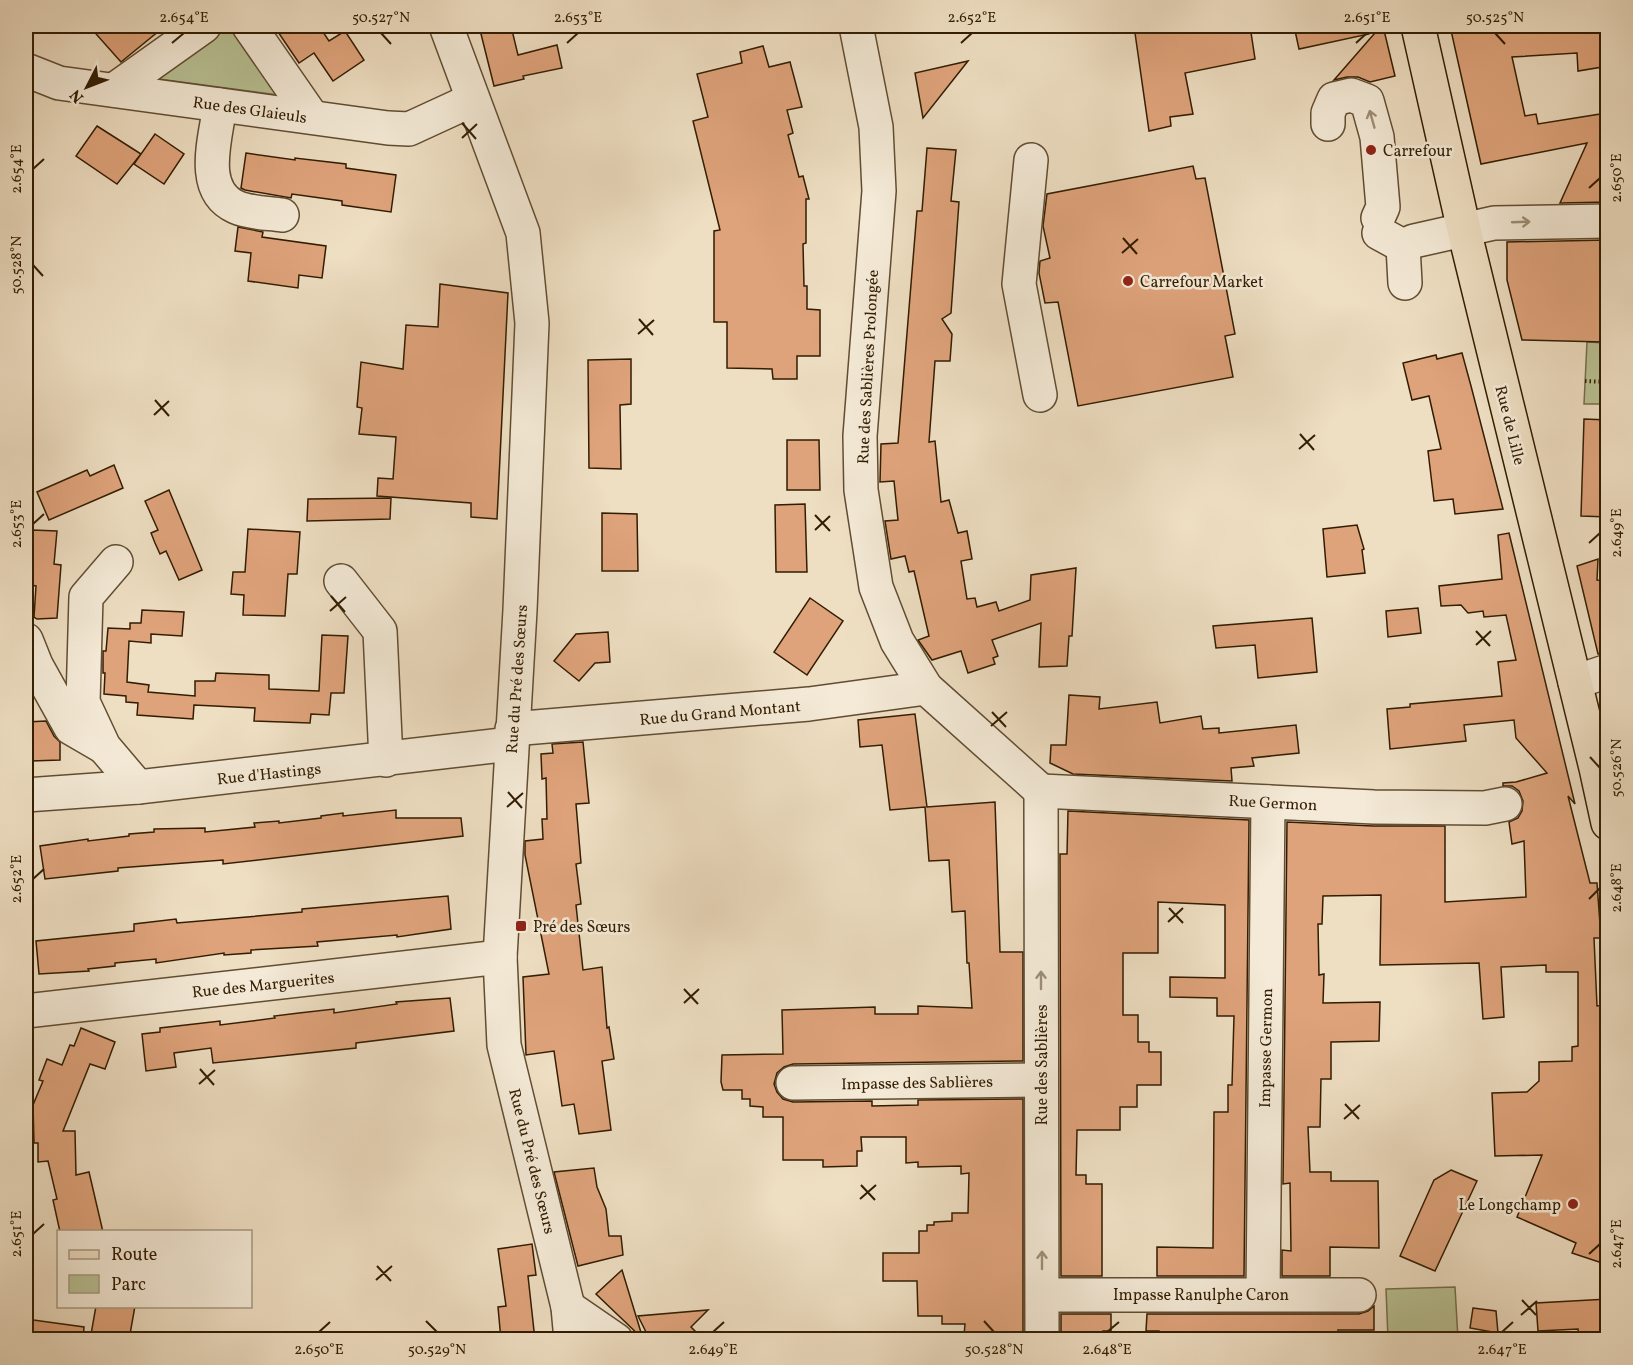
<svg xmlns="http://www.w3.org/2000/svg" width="1633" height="1365" viewBox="0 0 1633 1365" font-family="Vollkorn,serif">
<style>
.green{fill:#b8c194;stroke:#756f4b;stroke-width:1.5}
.building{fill:#dfa37b;stroke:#321d02;stroke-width:1.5}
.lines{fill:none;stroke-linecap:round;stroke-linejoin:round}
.minor-casing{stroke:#614d32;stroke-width:36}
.major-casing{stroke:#321d02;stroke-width:36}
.path{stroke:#321d02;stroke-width:4;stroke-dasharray:1.5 3;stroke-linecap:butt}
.minor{stroke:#f4ead7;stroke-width:33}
.major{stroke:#eedec2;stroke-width:33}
.oneway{stroke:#9d8e77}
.ticks{fill:none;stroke:#321d02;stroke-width:2}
.poi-dot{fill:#8f2418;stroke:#f4ead7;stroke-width:2}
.labels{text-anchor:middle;stroke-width:5;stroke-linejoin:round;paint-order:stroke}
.street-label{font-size:16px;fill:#321d02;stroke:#f4ead7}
.poi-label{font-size:16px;fill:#321d02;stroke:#f4ead7;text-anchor:start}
.neatline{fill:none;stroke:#321d02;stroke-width:2}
.ticks-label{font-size:15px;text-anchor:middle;fill:#321d02}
</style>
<rect width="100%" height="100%" fill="#eedec2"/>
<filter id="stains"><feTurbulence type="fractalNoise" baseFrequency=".00333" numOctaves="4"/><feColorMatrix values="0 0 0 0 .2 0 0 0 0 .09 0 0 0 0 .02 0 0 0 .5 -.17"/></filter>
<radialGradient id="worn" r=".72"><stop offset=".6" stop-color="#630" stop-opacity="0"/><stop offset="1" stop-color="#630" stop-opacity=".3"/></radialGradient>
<g class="green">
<path d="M216,26H228L278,95L144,77Z"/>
<path d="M1587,342L1607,343V404H1584Z"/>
<path d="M1455,1287L1458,1339H1388L1386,1289Z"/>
</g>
<g class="building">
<path d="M89,26H165L121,62Z"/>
<path d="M274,26H319L329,41L345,31L364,60L333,81L314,53L299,63Z"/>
<path d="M479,26H511L518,55L557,45L562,68L523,76L524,79L494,86Z"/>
<path d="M1134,26H1250L1255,59L1185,73L1193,114L1170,117L1171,126L1149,131Z"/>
<path d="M1294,26H1368L1369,34L1299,49Z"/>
<path d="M1381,26H1383L1395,76L1370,82L1358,77H1347L1334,80Z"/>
<path d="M1450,26H1608V66L1578,71L1577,53L1512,57L1525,116L1536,114L1538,124L1600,114L1608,98V202L1560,203L1587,143L1481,164Z"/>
<path d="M763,46L769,67L790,62L802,107L787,110L793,133L788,135L799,177L803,176L809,199H806V243L803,244L804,286H807V309L820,310V356H797V379H773L772,369L727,368V322H714V231L720,230L693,121L708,117L697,74L742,63L740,52Z"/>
<path d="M968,61L923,118L915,73Z"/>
<path d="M97,126L141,154L117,184L76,156Z"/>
<path d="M155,134L184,154L164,184L134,164Z"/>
<path d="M927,148L956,150L951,201L959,202L951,313L942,319L952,334L950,361H935L929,442L935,441L941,502L949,500L958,533L967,531L972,559L961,561L967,599L975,598L977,607L996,602L999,611L1030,600L1031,575L1076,568L1072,636H1069L1067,666L1039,667L1041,623L992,640L998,656L993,658L995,664L968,673L961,651L932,660L918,640L929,636L914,571L909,572L905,556L891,559L885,521L898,520L894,481L880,482L881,444L898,443L917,211H922Z"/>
<path d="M246,153L295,160V158L346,164V168L396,175L391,212L342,205V201L292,194L291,198L245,190L241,188Z"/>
<path d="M1193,166L1196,179L1205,178L1235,334L1225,336L1233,377L1078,406L1058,302L1045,303L1039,273L1040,261L1050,258L1043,226L1047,194Z"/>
<path d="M238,227L263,232L262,237L326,246L322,278L299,275L298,288L248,281L251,253L235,251Z"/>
<path d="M1608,240L1604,342L1522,340L1507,280V242Z"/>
<path d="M440,284L508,293L497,519L471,517V503L377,496L378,478L393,479L396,437L359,434L362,408L357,407L361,362L403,369L406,325L438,327Z"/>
<path d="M1462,353L1471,386L1503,509L1455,514L1453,499L1434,501L1428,451L1441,449L1429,396L1412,400L1403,363L1436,355L1437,359Z"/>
<path d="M631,359V404L620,405L621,469L589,468L588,360Z"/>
<path d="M1584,419L1608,420V517L1581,516Z"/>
<path d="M787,440H819L820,490H787Z"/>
<path d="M114,465L123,488L49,520L37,492L87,470L90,476Z"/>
<path d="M169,490L202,570L179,580L166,551L160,554L155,543L151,533L158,530L145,501Z"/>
<path d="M391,498L390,519L307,521L308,499Z"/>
<path d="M805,504L807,572H776L775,505Z"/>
<path d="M602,513L637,514L638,571H602Z"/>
<path d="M1357,525L1364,549L1362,550L1365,573L1327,577L1323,529Z"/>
<path d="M248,529L300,532L297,574H288L285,616L243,615L244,595L231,594L233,572H245Z"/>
<path d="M32,530L57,531L54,564L61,565L57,618L37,619L34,617L36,586L30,585Z"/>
<path d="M1509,533L1575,804L1568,796L1590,883H1597L1601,938H1594L1597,1006L1605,1005L1608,1265L1572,1253L1576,1243L1517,1217L1542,1155L1495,1156L1492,1093L1527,1092L1539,1081V1062L1572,1061V1047L1578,1046V972H1546V965L1501,967L1504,1017L1483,1019L1479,963L1380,965L1381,895L1323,896L1322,924H1318L1319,975L1324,974L1323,1003L1380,1002L1379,1041L1331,1042V1079H1321L1320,1127H1308L1310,1172H1331V1181H1378L1379,1248L1330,1247V1276H1282V1250L1291,1251L1290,1183L1283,1184L1287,822L1373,826H1445V902L1526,897L1524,841L1512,844L1509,822L1518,818L1522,811L1523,801L1519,791L1512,786H1503V783L1516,782L1547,773L1516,738L1514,720L1464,725L1466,741L1390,749L1387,709L1410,707V704L1502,696L1498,662L1516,660L1506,615L1484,617L1483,611L1468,613L1461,605L1441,606L1439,586L1502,579L1498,535Z"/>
<path d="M1598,559L1597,580L1608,581V653L1598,654L1577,566Z"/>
<path d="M810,598L843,621L807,675L774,652Z"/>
<path d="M1418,608L1421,633L1388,637L1386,611Z"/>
<path d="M142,610L184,612L182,636L151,634V643L129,641L127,682L149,685L148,692L195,696V681H215L216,673L269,675V689L319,691L322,635L348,636L344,693H331L329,715L311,714L310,723L254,721L255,708L194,705L193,719L137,715L138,703L126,702V696L104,694L105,673H103V651H106L108,628L130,629V623H141Z"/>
<path d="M1312,618L1317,672L1258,678L1255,645L1216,648L1213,626Z"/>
<path d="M608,632L610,662L595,663L579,681L554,661L576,634Z"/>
<path d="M1069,695L1100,697L1099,709L1157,702L1160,723L1201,716L1203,729L1219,728V733L1296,725L1299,753L1252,758L1254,766L1231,768L1232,781L1073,774L1050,763L1051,745H1066Z"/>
<path d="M915,714L927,807L995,802L1000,952H1023V1061L793,1064L784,1067L777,1073L774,1084L777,1092L783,1099L793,1102L872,1101V1106L918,1105V1100L1023,1099V1340H972V1336H964L965,1324H942V1316H918L917,1281H883V1253H919V1231H927V1225H934V1222L952,1221V1213H968L969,1173L961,1174V1166L918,1167V1162L906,1163V1137H861L862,1151H857V1166L823,1167V1160H783V1117H763V1107L750,1106V1099H742V1090H723L721,1082L722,1055L783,1054L782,1010L875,1007V1014H918V1006L972,1008L969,963H967L965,911L952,912L949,860L929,861L925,807L890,810L882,745L860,747L858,720Z"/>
<path d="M46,721L54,736L60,742V760L31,761V758H26V722Z"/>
<path d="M583,742L589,803L576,804L581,863L576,864L581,904L576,905L583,970L602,967L607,1028L609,1027L614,1059L602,1061L611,1130L579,1134L574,1104L562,1106L554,1051L526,1055L523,977L549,974L525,855V841L543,839L542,819H547L546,778L542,779L541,754L553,753L552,744Z"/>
<path d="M396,810V818H461L463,836L223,864V860L118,868V871L45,879L40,846L88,839V841L129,836V834L154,832V829L205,828V832L255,827L254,823L279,821V823L321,818V816L343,813V816Z"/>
<path d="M1068,811L1249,820L1244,1276H1157V1247L1213,1248L1214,1112H1228V1085H1232L1234,1016H1217V998L1170,997V977L1225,978V905L1158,902V953H1123V1015H1138V1042H1149V1052H1161V1085H1137V1107H1120V1130H1077L1076,1175H1086V1184H1102V1276H1061L1060,854H1067Z"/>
<path d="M448,896L451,929L397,937V935L317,942L318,946L251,950V953L224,955V953L156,963V959L115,963V966L88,969L89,971L39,974L36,941L134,931V924L176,919L177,923L247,917L302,912V909Z"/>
<path d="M450,998L454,1031L356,1043V1048L213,1063L211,1048L174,1053L176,1067L146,1071L142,1034L160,1032V1028L220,1021V1025L275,1018L274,1016L299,1013L334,1009V1013L397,1004L396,1002Z"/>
<path d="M81,1028L115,1042L105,1069L90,1064L63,1131H75L76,1175L89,1172L103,1232H60L53,1200L57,1199L48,1161L38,1162V1143H34L33,1105L43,1081L39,1080L47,1059L62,1065L70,1045L74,1046Z"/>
<path d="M594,1168L597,1187L606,1209L609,1236H621L623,1255L578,1266L554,1172Z"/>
<path d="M1451,1170L1477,1181L1435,1271L1400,1256L1434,1180Z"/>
<path d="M532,1244L536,1275L528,1276L535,1340H501L498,1307L506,1306L498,1249Z"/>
<path d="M622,1270L643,1339L596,1294Z"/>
<path d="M1608,1299V1340H1579L1578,1329L1538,1331L1536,1303Z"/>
<path d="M96,1306H135L129,1340H90Z"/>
<path d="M1374,1306V1330H1338V1340H1159V1331H1146L1147,1314H1359L1368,1311Z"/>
<path d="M1473,1308L1496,1311L1498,1333L1470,1328Z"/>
<path d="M708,1310L691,1327L704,1340H650L638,1316Z"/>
<path d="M1061,1314H1111V1331H1103V1340H1061Z"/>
<path d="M26,1319L84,1327L83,1340H26Z"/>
</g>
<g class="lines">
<g class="minor-casing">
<g id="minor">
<path d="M249,26L312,117"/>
<path d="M446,26L523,233L532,323L520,610L500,957L504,1045L568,1307L571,1340"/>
<path d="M856,26L876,127L879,191L860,436L861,490L876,587L897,641L926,688L1041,791"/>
<path d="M26,70L59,83L388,128L409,129L472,100"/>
<path d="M114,90L204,26"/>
<path d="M220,105C216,137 198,190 236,207C249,213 268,213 282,215"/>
<path d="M1328,124V113L1334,99L1351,95L1367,101L1377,137L1383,207L1378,218"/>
<path d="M1031,160L1019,284L1040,395"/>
<path d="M1379,233L1403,246L1414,241L1494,223L1608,221"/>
<path d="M1403,246L1405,283"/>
<path d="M116,562L86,597L83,702L104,747L138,787"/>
<path d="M341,581L380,631L386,760"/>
<path d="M26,640L36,665L71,728L102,746"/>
<path d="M1575,682L1608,671"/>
<path d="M512,729L809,704L926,688"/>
<path d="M1041,791L1042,1340"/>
<path d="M1041,791L1374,807L1485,808L1505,804"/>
<path d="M26,795L138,787L511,744"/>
<path d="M26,1011L500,957"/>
<path d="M793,1083L1041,1080"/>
<path d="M1263,1294L1268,802"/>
<path d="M1043,1295H1359"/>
<path d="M568,1307L616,1340"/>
</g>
</g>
<g class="major-casing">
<path id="major" d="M1418,26L1464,230L1596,768L1608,823"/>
</g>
<path class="path" d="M1585,381L1608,382"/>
<use href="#minor" class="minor"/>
<use href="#major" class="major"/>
</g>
<defs><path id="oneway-shaft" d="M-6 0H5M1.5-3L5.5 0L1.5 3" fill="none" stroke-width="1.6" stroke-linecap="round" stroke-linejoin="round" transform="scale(1.5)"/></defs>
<g class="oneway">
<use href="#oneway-shaft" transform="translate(1372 119) rotate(-106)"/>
<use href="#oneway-shaft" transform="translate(1521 222) rotate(-2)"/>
<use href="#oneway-shaft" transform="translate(1041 980) rotate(-90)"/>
<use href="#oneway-shaft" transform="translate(1042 1260) rotate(-90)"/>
</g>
<path class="ticks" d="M381,33L391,44M1495,33L1505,44M172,43L184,33M567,43L578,33M961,43L972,33M1356,43L1367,33M462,123L476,139M462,138L477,124M33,169L44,159M1589,188L1600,178M1123,238L1137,254M1122,253L1138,239M33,265L43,276M639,319L653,335M638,334L654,320M155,400L169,416M154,415L169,401M1300,434L1314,450M1299,449L1315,435M815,515L830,531M33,524L44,514M815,530L830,516M1589,543L1600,533M331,596L345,612M330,611L346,597M1476,631L1490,646M1476,645L1491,631M992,712L1006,727M991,726L1007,712M1590,757L1600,768M508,792L522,808M507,807L523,793M33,879L44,869M1589,899L1600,888M1169,908L1183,923M1168,922L1183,908M684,989L698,1004M684,1003L699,989M200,1069L214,1085M199,1084L215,1070M1345,1104L1359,1119M1344,1119L1360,1105M861,1185L875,1200M860,1199L876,1185M33,1234L44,1224M1589,1254L1600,1244M377,1266L391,1281M376,1280L392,1266M1522,1300L1536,1315M1521,1315L1537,1301M426,1321L437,1332M984,1321L994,1332M319,1332L330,1322M713,1332L724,1322M1107,1332L1119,1322M1502,1332L1513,1322"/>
<g class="poi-dot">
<circle cx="1371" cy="150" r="6"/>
<circle cx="1128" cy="281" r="6"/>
<rect x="515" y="920" width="12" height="12" rx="3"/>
<circle cx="1573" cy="1204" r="6"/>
</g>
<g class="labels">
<g class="street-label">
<text transform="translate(250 109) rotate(8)" y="6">Rue des Glaieuls</text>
<text transform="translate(867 367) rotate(-87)" y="6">Rue des Sablières Prolongée</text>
<text transform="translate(1511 425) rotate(76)" y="6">Rue de Lille</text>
<text transform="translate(516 679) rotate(-86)" y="6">Rue du Pré des Sœurs</text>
<text transform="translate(720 712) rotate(-5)" y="6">Rue du Grand Montant</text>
<text transform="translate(269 773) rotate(-6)" y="6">Rue d'Hastings</text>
<text transform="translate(1273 802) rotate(3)" y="6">Rue Germon</text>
<text transform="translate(263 984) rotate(-6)" y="6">Rue des Marguerites</text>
<text transform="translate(1265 1048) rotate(-89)" y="6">Impasse Germon</text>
<text transform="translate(1041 1065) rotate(-90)" y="6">Rue des Sablières</text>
<text transform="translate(917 1082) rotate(-1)" y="6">Impasse des Sablières</text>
<text transform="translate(533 1161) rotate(76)" y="6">Rue du Pré des Sœurs</text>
<text x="1201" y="1300">Impasse Ranulphe Caron</text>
</g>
<g class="poi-label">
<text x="1383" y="156">Carrefour</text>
<text x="1140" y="287">Carrefour Market</text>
<text x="533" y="932">Pré des Sœurs</text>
<text x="1561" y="1210" text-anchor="end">Le Longchamp</text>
</g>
</g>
<rect width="1633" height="1365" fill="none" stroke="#eedec2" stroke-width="66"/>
<rect x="57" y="1230" width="195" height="78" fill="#f4ead7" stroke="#a69882" stroke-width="1.5"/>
<rect x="69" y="1250" width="30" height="9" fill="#eedec2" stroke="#a69882" stroke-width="1.5"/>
<text x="111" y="1260" font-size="18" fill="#321d02">Route</text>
<rect x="69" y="1275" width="30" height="18" fill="#b8c194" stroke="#a69882" stroke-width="1.5"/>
<text x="111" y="1290" font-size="18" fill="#321d02">Parc</text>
<g transform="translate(87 87) rotate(228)" stroke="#f4ead7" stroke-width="4.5" paint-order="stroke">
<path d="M0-4.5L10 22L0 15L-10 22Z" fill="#321d02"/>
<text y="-9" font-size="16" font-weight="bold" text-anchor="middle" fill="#321d02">N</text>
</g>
<rect x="33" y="33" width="1567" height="1299" class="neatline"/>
<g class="ticks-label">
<text x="184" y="22">2.654°E</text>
<text x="381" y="22">50.527°N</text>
<text x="578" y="22">2.653°E</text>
<text x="972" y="22">2.652°E</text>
<text x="1367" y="22">2.651°E</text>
<text x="1495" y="22">50.525°N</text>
<text transform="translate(16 169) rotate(-90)" y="5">2.654°E</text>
<text transform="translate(1616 178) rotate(-90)" y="5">2.650°E</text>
<text transform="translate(16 265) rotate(-90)" y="5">50.528°N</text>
<text transform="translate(16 524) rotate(-90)" y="5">2.653°E</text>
<text transform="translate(1616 533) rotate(-90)" y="5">2.649°E</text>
<text transform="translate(1616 768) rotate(-90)" y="5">50.526°N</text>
<text transform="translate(16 879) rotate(-90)" y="5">2.652°E</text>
<text transform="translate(1616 888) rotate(-90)" y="5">2.648°E</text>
<text transform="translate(16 1234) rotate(-90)" y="5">2.651°E</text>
<text transform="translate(1616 1244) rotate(-90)" y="5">2.647°E</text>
<text x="319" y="1354">2.650°E</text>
<text x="437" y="1354">50.529°N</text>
<text x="713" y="1354">2.649°E</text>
<text x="994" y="1354">50.528°N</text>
<text x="1107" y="1354">2.648°E</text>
<text x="1502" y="1354">2.647°E</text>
</g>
<rect width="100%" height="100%" filter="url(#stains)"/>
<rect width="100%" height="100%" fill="url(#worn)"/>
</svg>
